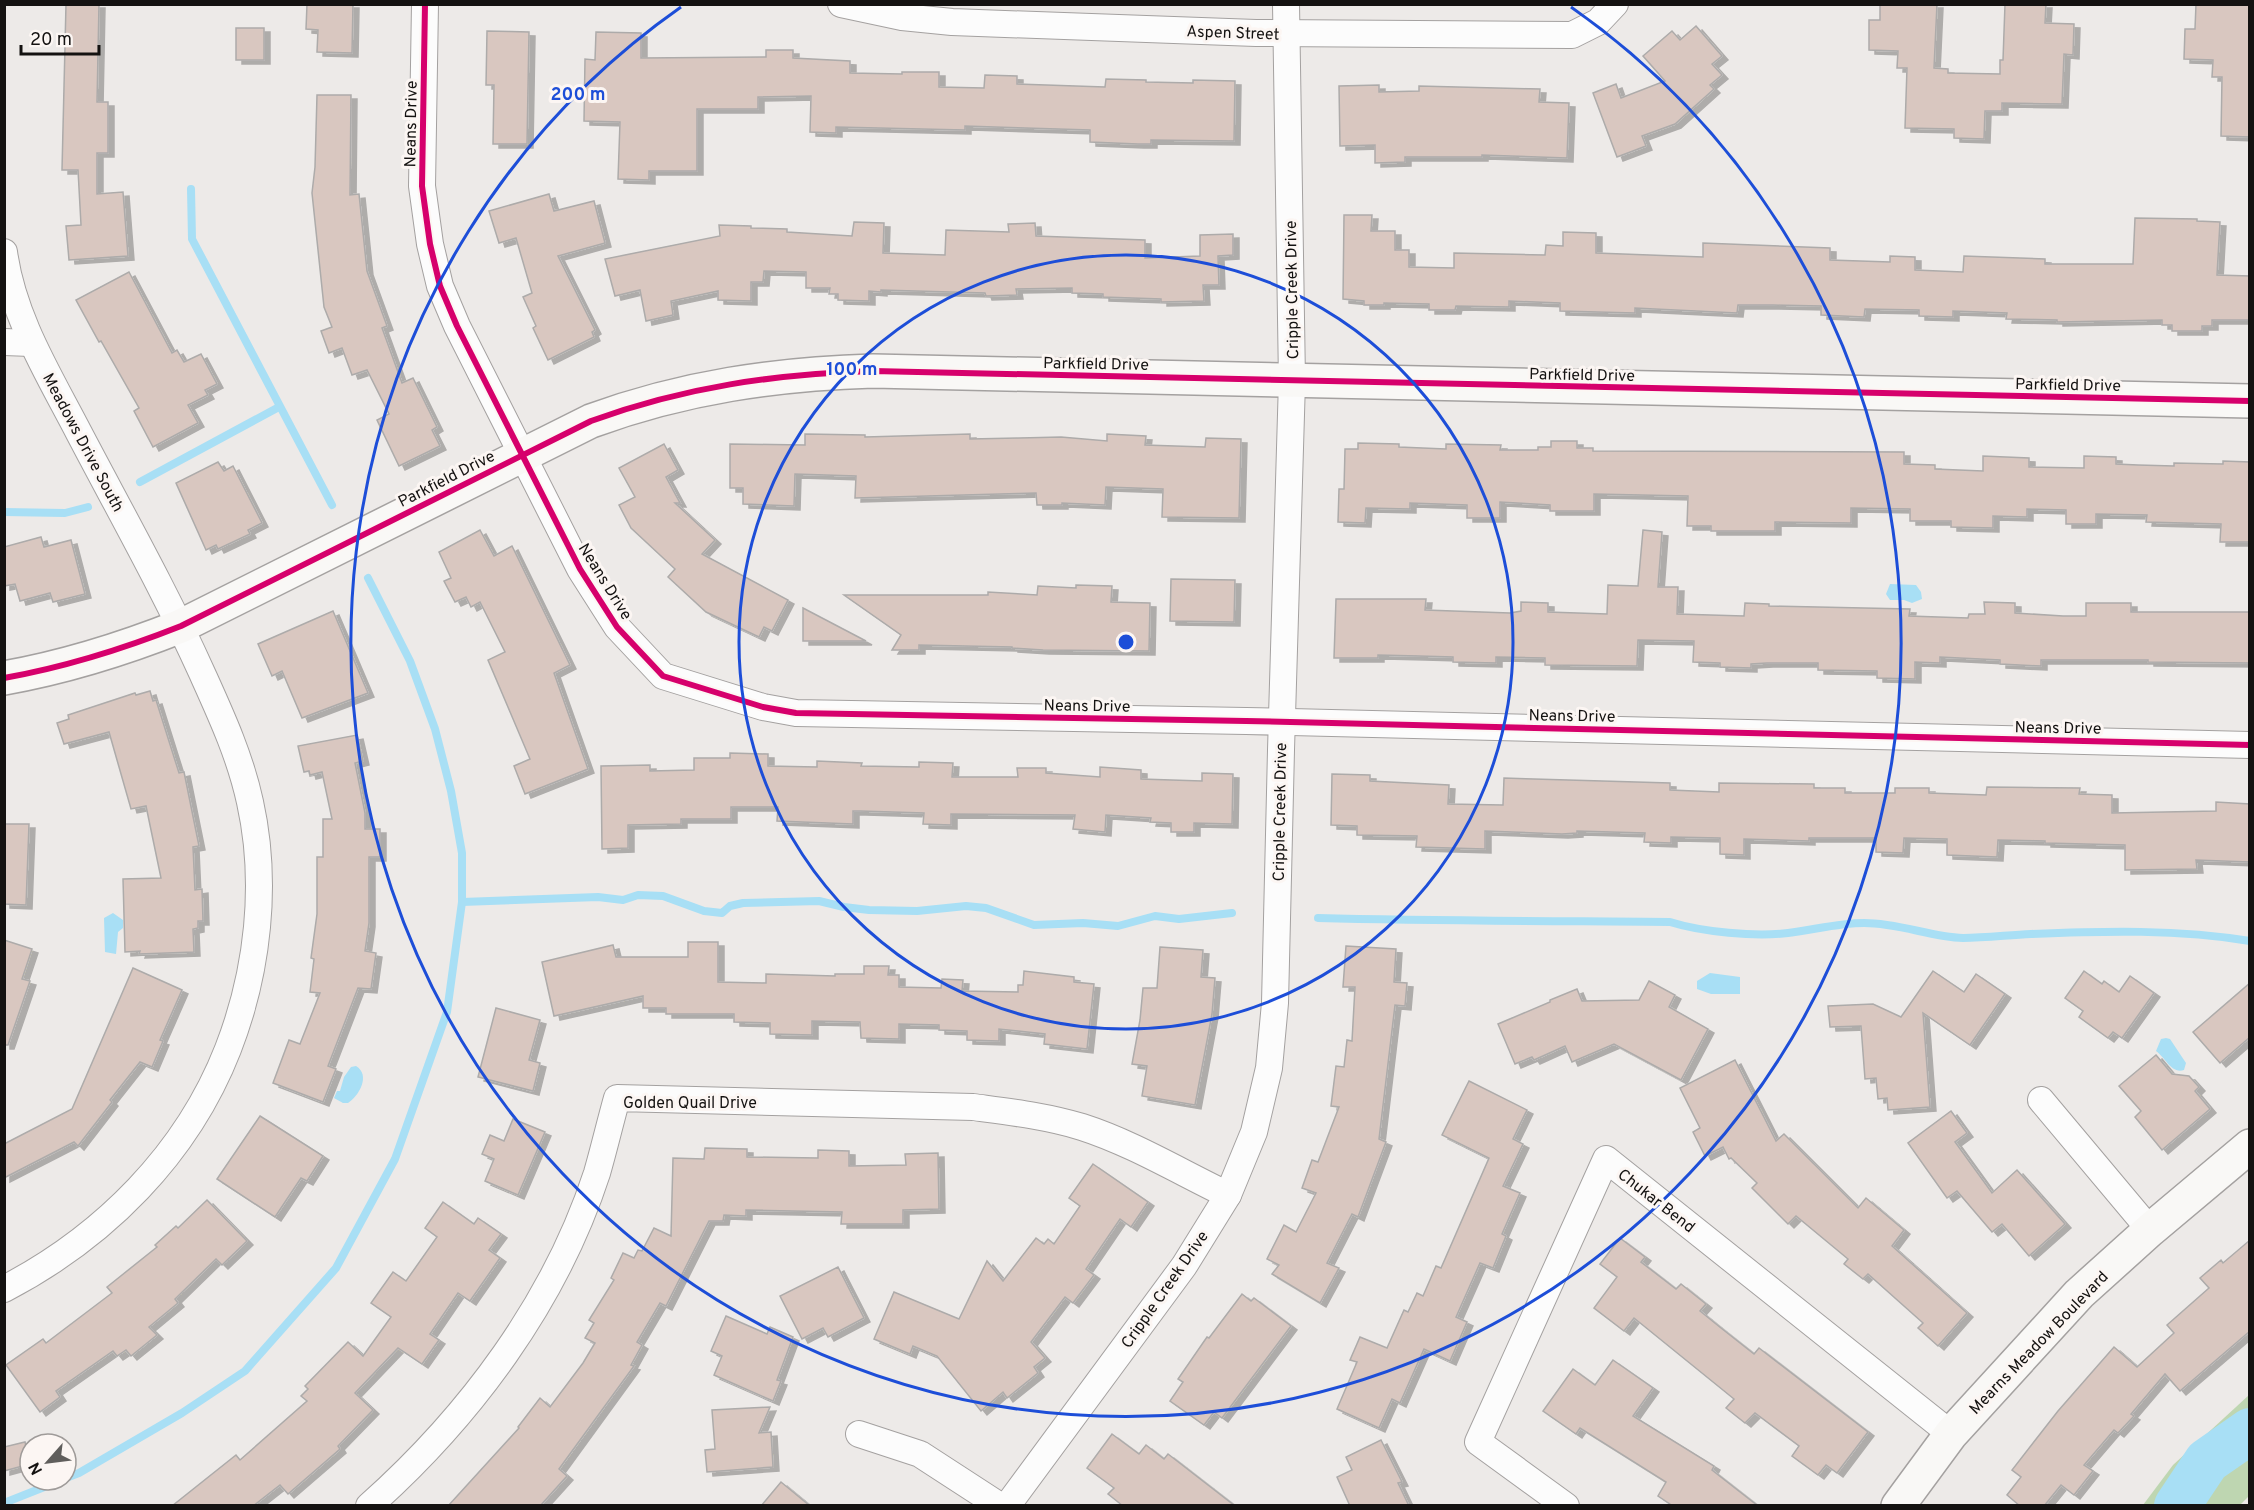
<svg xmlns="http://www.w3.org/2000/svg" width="2254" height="1510" viewBox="0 0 2254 1510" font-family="Overpass,sans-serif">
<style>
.green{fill:#bed6b1}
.water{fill:#a8dff5}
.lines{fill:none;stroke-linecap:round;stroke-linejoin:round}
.stream{stroke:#a8dff5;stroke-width:8}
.river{stroke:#a8dff5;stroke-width:46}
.building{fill:#d9c7c0;stroke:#adabaa;stroke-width:1.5;filter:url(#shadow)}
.street-casing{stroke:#a4a1a0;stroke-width:28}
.secondary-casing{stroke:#a4a1a0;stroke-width:36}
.street{stroke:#fcfcfc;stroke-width:26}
.secondary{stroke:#f9f8f6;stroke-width:33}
.cycleway-casing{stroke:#fcf6f3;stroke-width:10}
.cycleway{stroke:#d6006c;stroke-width:6}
.ring{fill:none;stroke:#1d4ed8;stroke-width:3}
.labels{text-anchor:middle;stroke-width:6;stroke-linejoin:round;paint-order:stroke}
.street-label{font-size:16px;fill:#141211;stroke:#fcf6f3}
.centre{fill:#1d4ed8;stroke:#fcf6f3;stroke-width:3}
.ring-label{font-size:18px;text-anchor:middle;font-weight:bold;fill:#1d4ed8;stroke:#fcf6f3;stroke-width:6;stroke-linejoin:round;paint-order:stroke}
</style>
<defs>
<filter id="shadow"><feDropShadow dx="6" dy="4" stdDeviation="0" flood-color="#0004"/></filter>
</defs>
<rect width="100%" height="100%" fill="#edeae8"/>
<path class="green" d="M2249,1395V1496L2240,1505H2143L2173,1465Z"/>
<g class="water">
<path d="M1890,584L1916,585L1921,592L1922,599L1912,603L1904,600H1890L1886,594Z"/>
<path d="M113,913L123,920V928L118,932L116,954L105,952L104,918Z"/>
<path d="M1710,973L1740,977V994H1711L1697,989V981Z"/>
<path d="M2166,1038L2170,1039L2186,1063L2184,1070C2171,1074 2166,1058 2156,1051L2161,1039Z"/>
<path d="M356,1066C371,1075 359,1096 348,1103H343L334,1098L337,1091H340L344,1077L351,1067Z"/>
</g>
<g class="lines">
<g class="stream">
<path d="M191,189L192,239L332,505"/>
<path d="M140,482L279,407"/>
<path d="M4,512L65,513L88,507"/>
<path d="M462,902L598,897L623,900L638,895L663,896L704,911L722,913L730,906L743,903L819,901L844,907L869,910L917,911L966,906L986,908L1034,925L1083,923L1118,926L1155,916L1179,919L1232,913"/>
<path d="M1318,918C1436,921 1553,921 1670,922C1702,932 1755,937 1788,933C1814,930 1838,923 1864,923C1900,923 1930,937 1963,938C1986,938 2008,935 2031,934C2104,931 2178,929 2250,941"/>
<path d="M66,1478L79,1473L182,1413L245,1371L336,1268L395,1159L447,1012L462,902V853L451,791L435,729L410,661L368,578"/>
<path d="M4,1503L62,1480"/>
</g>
<path class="river" d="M2177,1506L2207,1461L2250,1431"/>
</g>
<g class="building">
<path d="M66,4H99L97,102H108V153H97V194L123,192L128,256L69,260L66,226L81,225L78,170H62Z"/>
<path d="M307,4H353L352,53L317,52L318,30L306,29Z"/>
<path d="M1880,4H1937L1934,68L1948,69V73L2000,74V60H2003L2005,4H2046L2045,23L2074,24L2073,55L2064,54L2062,104L2002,103V111H1985L1984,139L1954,138V129L1905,128L1907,68H1897L1898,51L1869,50V20H1880Z"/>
<path d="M2196,4H2250V137L2221,136L2222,77H2212L2213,60L2184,59L2185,29H2195Z"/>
<path d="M1696,26L1722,56L1712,64L1722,75L1710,85L1714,89L1675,124L1642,136L1646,146L1617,157L1593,93L1616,84L1621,98L1665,81L1643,56L1672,31L1680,40Z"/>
<rect x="236" y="28" width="28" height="32"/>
<path d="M487,31L529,32L527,144H493L494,85H486Z"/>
<path d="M596,32L641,33V58L766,57V50H793V58L850,61V73L902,74V72H939V87L984,88L985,75L1017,76V84L1105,87L1106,79L1146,80V82L1193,83V80L1235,81L1234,141L1151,140V144H1138L1090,142V130L965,126V130L836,127V133L810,132L811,96L758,97V109H697V171H649V180L618,179L620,122L584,121L585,59L595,60Z"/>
<path d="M1379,85V92L1419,91V86L1540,89L1539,102L1569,103L1567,158L1482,155V157H1405V162L1375,163V145L1340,146L1339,86Z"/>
<path d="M317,95H351L350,195L359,194L367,271L387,326L382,328L402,383L413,378L437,427L432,430L440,446L399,466L377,420L389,414L367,370L352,375L342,348L329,353L321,331L332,327L324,307L312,193L315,167Z"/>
<path d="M549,194L554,211L594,201L605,243L558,256L595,330L592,332L594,337L548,360L533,328L536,326L523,297L532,293L516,238L499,243L489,211Z"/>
<path d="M1344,215H1372L1371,231H1395V250H1409V267L1454,268V253L1545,255L1546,245L1563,246V232L1596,233V253L1703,257V243L1830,248V260L1890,262V256L1915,257V270L1963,272L1964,256L2045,259V264H2133L2135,218L2197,219V221L2220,222L2217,275L2250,276V320H2212V326H2202V331H2172V325H2162V320L2057,322V320L2006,319L2007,313L1953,311V317L1919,316V310L1865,309L1864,317L1821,315V306L1773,305H1738L1737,313L1635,308V313L1560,311V303L1509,301V307L1456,306L1455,310H1429V304L1384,303V305H1364V301L1343,299Z"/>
<path d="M854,222L884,223L883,253L945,255L946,230L1009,232L1008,224L1035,223L1036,236L1145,240V258L1200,256V235L1233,234V255L1218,256L1219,285H1203L1204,301L1161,302V299L1103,297V294L1072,293V288L1016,289L1017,295L986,296L985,293L881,290V292L869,291V301L838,300V294H829L830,288H806V272L764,271L763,282H751V301L718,300V291L671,301L673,315L646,321L640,290L615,296L605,259L720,236L719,225L751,226V228L787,229V232L852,236Z"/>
<path d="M129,272L172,353L177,350L184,362L201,354L217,384L205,390L208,395L188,405L198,423L153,447L134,411L139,408L101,341L99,342L76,300Z"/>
<path d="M805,434L865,435V437L970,434V439L1061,437L1107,441V434L1146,436L1145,445L1205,447L1206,438L1241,439L1239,518L1162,517L1163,489L1106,487L1105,505L1062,503V505H1037L1036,493L855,498L856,476L795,474L794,506L743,504V488H730V444L805,445Z"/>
<path d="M1551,441H1577V448H1593V451L1904,452V464L1935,465V469L1983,471V456L2029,458V467L2084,468V456L2116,457V464L2138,465L2174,466V463L2223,464V461L2250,462V542H2220L2221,524L2146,522L2147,515L2096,514V524H2066V510L2027,509V517L1993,516V528L1951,527V521H1910V509L1851,508V523L1775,522V531H1711V526H1687L1688,496L1594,494V511H1550V505L1500,502V518H1467V505L1410,503V509L1366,508L1365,523L1338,522L1339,489H1344L1345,449H1358V443L1399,444V447L1446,449V444L1501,445L1500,450H1538V447H1551Z"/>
<path d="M664,444L678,470L666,477L680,503H675L715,540L702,554L788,600L772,631L764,627L759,637L706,612L668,577L675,569L631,528L619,505L635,497L619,468Z"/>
<path d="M218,462L224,471L233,466L262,523L248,530L250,534L218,549L216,545L206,550L176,483Z"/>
<path d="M480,530L494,556L512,546L570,665L554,673L588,769L525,794L514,766L530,759L488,660L505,652L480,602L471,607L466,597L455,602L444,581L451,578L439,552Z"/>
<path d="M1643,530L1662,532L1658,587H1678L1677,614L1744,616L1745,603L1769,604V606L1910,609L1909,616L1968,618L1969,614H1985L1984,602L2015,603V613L2063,616H2086V603H2131V612H2250V663L2148,662V660H2041V666L2000,664V660L1940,657V663L1915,662V679L1877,678V671L1818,670V663H1767L1751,664V668L1720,667V663L1693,662L1694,641L1638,640L1637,666L1545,665V658L1496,657V663L1453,662V657L1419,656L1378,655V658H1334L1336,599H1426L1425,610L1510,613L1521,611V602L1548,603V612L1607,614L1608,585L1638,586Z"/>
<path d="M41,537L44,547L71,540L85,594L53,602L50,593L20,601L15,584L4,586V547Z"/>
<path d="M1171,579L1235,580L1234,622L1170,621Z"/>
<path d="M1076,585L1112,586L1111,602L1150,603L1149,651L1043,650L1012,648V647L919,645V650H892L901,635L844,595H988V592L1037,595L1038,586L1076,588Z"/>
<path d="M803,608L866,641H803Z"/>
<path d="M333,611L368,693L302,718L282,671L272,676L258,644Z"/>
<path d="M150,691L153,701L156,700L179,773L184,772L199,846L193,847L195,890L202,889L203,921H198V928L193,929L194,952L139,954L140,951L125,952L123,879L161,878L146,806L131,809L109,732L64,744L57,723L69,719L68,715L135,693L136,695Z"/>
<path d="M357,735L363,761L355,763L365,813V829H380V857H369V923L365,951L376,953L371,989L358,988L328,1066L336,1069L323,1102L273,1083L289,1040L300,1044L320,993L310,992L314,959L311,958L317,914V857H323V819H332L322,772L310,775L309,771L304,772L298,746Z"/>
<path d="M730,753L768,754V766L817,767V761L862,763L861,766L919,767V762L953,763L952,777H1018L1017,768H1046V773L1100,777V767L1141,770V779L1202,781V773L1233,774L1232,824L1194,823V832H1171V823L1150,822L1151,818L1106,815L1105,832L1073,829L1075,815L951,814V825L923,824L924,813L860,811H853V824L777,821L778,807H731V819H681V824L628,825V848L602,849L601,766L650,765V771L694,770V758H730Z"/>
<path d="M1332,774L1370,775V781L1449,785L1448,804L1503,805L1504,778L1670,783V790L1719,792V783L1814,784V788H1845V793H1895V788H1929V793L1986,795L1987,787L2080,788L2079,794L2112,795V813L2216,811V802L2250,804V862L2196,860L2197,869L2125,870V845L2045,843V841L1998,840L1997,857L1947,855V839L1904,838L1903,853L1876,852V838H1809V841L1744,839V855L1720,854V838L1671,837V843L1644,842L1645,833L1577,831V833L1562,834L1485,831V849L1416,847L1417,836L1357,835V826L1331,825Z"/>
<path d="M4,824H29L26,905L4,904Z"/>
<path d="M4,940L32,949L22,979L30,981L8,1045H4Z"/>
<path d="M688,942H718V982L766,983V974L835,976V974H864V966H889L888,975H899V987L941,988L942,979L963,980L962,991L1018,992V985H1023L1024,971L1074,977V982L1094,984L1087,1049L1044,1044L1045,1034L999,1029V1041L967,1040V1031L939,1030V1025L899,1024V1039L861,1038L860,1022L812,1021V1035L770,1034V1023L734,1022V1014H666V1008H643V996L554,1016L542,962L613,945L616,957H688Z"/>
<path d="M1346,946L1396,949L1394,982L1407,983L1405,1006L1395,1005L1379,1139L1386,1142L1358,1217L1352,1214L1327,1263L1339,1268L1320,1303L1272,1274L1279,1265L1267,1259L1284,1225L1296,1232L1316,1193L1302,1188L1312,1160L1318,1162L1339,1107L1331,1106L1336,1066L1344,1067L1347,1040L1352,1041L1355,987H1343Z"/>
<path d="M1160,947L1203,950L1201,977L1215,978L1212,1014L1195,1105L1142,1096L1147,1066L1132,1064L1140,1020L1143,988H1157Z"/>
<path d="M133,968L182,990L160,1040L163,1041L152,1067L140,1062L110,1100L112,1102L78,1146L74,1142L4,1178V1144L72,1109Z"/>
<path d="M1933,971L1964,992L1976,974L2005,994L1970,1045L1923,1013L1930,1107L1888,1110L1887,1098L1878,1099L1876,1078L1865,1079L1861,1026L1830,1027L1828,1006L1873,1004L1901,1017Z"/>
<path d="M2084,971L2102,984L2104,981L2119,992L2130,976L2154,993L2122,1038L2113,1032L2108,1038L2079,1017L2083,1011L2065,998Z"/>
<path d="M1649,981L1675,995L1669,1007L1708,1029L1681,1080L1614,1044L1572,1062L1565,1046L1534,1060L1532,1057L1515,1064L1498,1024L1550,1002V1000L1577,989L1582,1001L1639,1000Z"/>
<path d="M2250,983V1037L2220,1063L2193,1032Z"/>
<path d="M496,1008L540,1020L529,1060L540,1063L533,1091L478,1077Z"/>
<path d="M2156,1055L2172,1074L2189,1076L2199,1087L2195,1091L2210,1109L2162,1150L2135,1117L2141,1111L2119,1086Z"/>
<path d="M1735,1060L1776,1141L1784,1134L1858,1208L1866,1198L1904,1230L1892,1246L1967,1313L1938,1346L1918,1328L1923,1323L1868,1274L1863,1279L1844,1264L1848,1259L1796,1216L1788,1224L1752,1188L1757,1183L1731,1158L1729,1159L1723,1147L1705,1156L1693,1132L1700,1128L1680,1088Z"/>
<path d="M1469,1081L1527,1110L1513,1139L1523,1144L1503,1186L1520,1193L1502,1234L1506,1236L1493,1268L1480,1263L1456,1317L1467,1322L1450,1361L1424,1349L1400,1403L1392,1399L1379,1428L1337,1409L1357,1362L1350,1360L1360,1337L1387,1348L1404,1310L1408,1312L1417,1293L1423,1296L1436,1266L1441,1268L1489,1158L1442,1135Z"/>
<path d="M1951,1111L1967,1133L1955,1142L1992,1193L2017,1170L2065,1224L2029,1256L2002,1224L1992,1232L1957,1191L1947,1198L1908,1143Z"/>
<path d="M260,1116L323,1156L307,1181L301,1178L275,1217L217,1179Z"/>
<path d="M513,1119L545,1132L518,1195L485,1181L494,1159L482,1154L490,1135L504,1141Z"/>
<path d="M705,1148L747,1149V1157L818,1158V1150L849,1151V1166L906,1165L905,1154L938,1153L939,1209L903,1210V1224H841L842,1212L746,1210V1216L724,1215L723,1221H709L666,1306L660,1303L637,1342L642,1345L631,1365L634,1366L559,1469L567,1476L540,1506H448L519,1428L518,1427L540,1398L550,1407L583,1363L595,1343L585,1338L594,1323L589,1320L614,1280L611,1278L623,1253L634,1258L638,1250L642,1251L654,1228L671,1236L673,1158L704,1159Z"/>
<path d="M1093,1164L1148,1202L1131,1227L1120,1219L1086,1269L1094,1275L1073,1303L1065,1297L1031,1342L1045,1358L1034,1367L1038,1373L1007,1398L1003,1392L981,1411L937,1356L913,1346L910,1354L874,1339L894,1292L959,1319L987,1261L1003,1281L1036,1238L1044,1244L1048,1239L1054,1244L1080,1206L1069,1198Z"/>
<path d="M207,1200L247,1241L222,1265L216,1259L175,1299L178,1303L149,1327L157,1335L131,1356L126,1350L117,1356L113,1351L56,1391L60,1397L40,1412L6,1365L43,1339L46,1343L112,1293L107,1287L157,1247L155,1245L176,1226L178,1228Z"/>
<path d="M443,1202L474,1224L478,1218L501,1234L489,1250L500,1258L470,1301L458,1293L430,1334L439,1340L422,1364L398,1348L355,1393L373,1410L338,1446L340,1449L288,1494L280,1485L253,1506H172L236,1455L240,1460L307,1401L301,1396L308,1389L305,1386L348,1342L363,1356L391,1317L371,1303L393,1272L406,1281L437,1237L425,1228Z"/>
<path d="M1620,1238L1645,1257L1641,1262L1676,1289L1681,1284L1706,1304L1700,1311L1721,1328L1754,1354L1759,1348L1868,1432L1837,1473L1826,1465L1818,1475L1792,1456L1799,1446L1755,1413L1745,1423L1726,1408L1734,1399L1634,1318L1624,1331L1594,1308L1617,1277L1600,1264Z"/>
<path d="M2250,1240V1331L2180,1391L2165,1374L2131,1414L2134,1416L2118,1433L2114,1430L2084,1465L2093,1471L2074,1495L2061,1485L2044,1506H2020L2007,1495L2021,1477L2012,1470L2058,1411L2114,1347L2137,1367L2174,1333L2167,1325L2209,1288L2200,1278L2221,1260L2223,1263Z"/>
<path d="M838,1267L864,1318L828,1337L823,1328L802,1339L780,1296Z"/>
<path d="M1242,1294L1251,1301L1254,1298L1291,1326L1222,1418L1214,1412L1204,1425L1170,1401L1183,1382L1178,1379L1207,1337L1209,1338Z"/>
<path d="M726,1316L767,1334L770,1327L793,1337L777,1380L781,1381L773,1401L714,1375L722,1356L711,1351Z"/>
<path d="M1613,1360L1653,1388L1633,1416L1714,1466L1712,1470L1758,1506H1673L1658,1496L1666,1482L1580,1428L1576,1434L1543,1411L1573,1369L1595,1385Z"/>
<path d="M770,1407L759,1433L771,1432L773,1467L707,1472L705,1450L715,1449L712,1410Z"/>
<path d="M1112,1434L1139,1454L1146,1445L1164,1459L1168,1454L1235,1506H1123L1108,1494L1114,1488L1087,1468Z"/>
<path d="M1381,1440L1402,1482L1398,1483L1409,1506H1350L1337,1477L1352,1470L1346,1457Z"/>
<path d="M25,1442L30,1464L4,1471V1447Z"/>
<path d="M781,1482L810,1506H761Z"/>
</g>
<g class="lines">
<g class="street-casing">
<g id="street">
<path d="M425,4L422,186L430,244L440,286L457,326L580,569L617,627L663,676L763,707L796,713L1246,721L2250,745"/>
<path d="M841,4L902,17L952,22L1256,33L1572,35L1598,22L1615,4"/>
<path d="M4,252C13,318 49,375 79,433C121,513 165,591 202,673C221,715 240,756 250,802C268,883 258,972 228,1049C187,1154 104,1237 4,1289"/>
<path d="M4,342L31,343"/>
<path d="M2041,1100L2150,1230"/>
<path d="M859,1434L920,1454L1000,1506"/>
<path d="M369,1506C470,1416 555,1302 597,1173C604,1149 610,1123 617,1098L973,1107C1010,1112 1046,1116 1082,1127C1132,1143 1180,1172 1228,1195"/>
<path d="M1007,1506L1184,1266L1228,1195L1254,1132L1269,1068L1275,1003L1281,750L1292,381L1286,4"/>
<path d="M1566,1506L1478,1442L1606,1159L1951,1434"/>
</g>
</g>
<g class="secondary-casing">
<g id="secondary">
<path d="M4,678C66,667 123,649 181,626L591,421C684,387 775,374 873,371L2250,401"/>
<path d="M1898,1506L1951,1434L2079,1294L2150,1230L2250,1146"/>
</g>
</g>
<use href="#street" class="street"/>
<use href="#secondary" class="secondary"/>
<g class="cycleway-casing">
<g id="cycleway">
<path d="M425,4L422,186L430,244L440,286L457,326L580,569L617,627L663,676L763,707L796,713L1246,721L2250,745"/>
<path d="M4,678C66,667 123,649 181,626L591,421C684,387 775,374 873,371L2250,401"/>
</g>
</g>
<use href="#cycleway" class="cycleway"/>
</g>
<g class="ring">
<circle cx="1126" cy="642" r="387"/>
<path d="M1571 7A775 775 0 1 1 681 7"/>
</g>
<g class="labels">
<g class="street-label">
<text transform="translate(1233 32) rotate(2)" y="6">Aspen Street</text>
<text transform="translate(410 124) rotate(-89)" y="6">Neans Drive</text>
<text transform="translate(1291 290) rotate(-91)" y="6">Cripple Creek Drive</text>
<text transform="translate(1096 363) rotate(1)" y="6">Parkfield Drive</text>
<text transform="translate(1582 374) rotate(1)" y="6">Parkfield Drive</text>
<text transform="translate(2068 384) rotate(1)" y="6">Parkfield Drive</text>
<text transform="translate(84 442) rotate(62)" y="6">Meadows Drive South</text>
<text transform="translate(446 478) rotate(-27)" y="6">Parkfield Drive</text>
<text transform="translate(606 581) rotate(58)" y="6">Neans Drive</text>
<text transform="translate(1087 705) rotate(1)" y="6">Neans Drive</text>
<text transform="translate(1572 715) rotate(1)" y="6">Neans Drive</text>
<text transform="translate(2058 727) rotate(1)" y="6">Neans Drive</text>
<text transform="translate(1279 812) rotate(-89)" y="6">Cripple Creek Drive</text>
<text x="690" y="1108">Golden Quail Drive</text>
<text transform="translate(1657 1200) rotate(38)" y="6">Chukar Bend</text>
<text transform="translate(1164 1289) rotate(-55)" y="6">Cripple Creek Drive</text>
<text transform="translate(2038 1342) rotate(-46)" y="6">Mearns Meadow Boulevard</text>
</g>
</g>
<circle cx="1126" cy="642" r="9" class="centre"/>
<g class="ring-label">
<text x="578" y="100">200 m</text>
<text x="852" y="375">100 m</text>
</g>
<rect width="2254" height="1510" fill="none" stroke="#141211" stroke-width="12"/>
<g transform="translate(48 1462) rotate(242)"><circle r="28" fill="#fcf6f3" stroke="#9f9b99" stroke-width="1.5"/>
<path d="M0-4.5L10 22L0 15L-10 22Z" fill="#605e5c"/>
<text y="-9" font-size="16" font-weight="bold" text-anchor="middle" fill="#141211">N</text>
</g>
<path d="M21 45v9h78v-9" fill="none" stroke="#141211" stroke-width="3"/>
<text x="30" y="45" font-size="18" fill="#141211" stroke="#fcf6f3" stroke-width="4.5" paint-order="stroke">20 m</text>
</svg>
